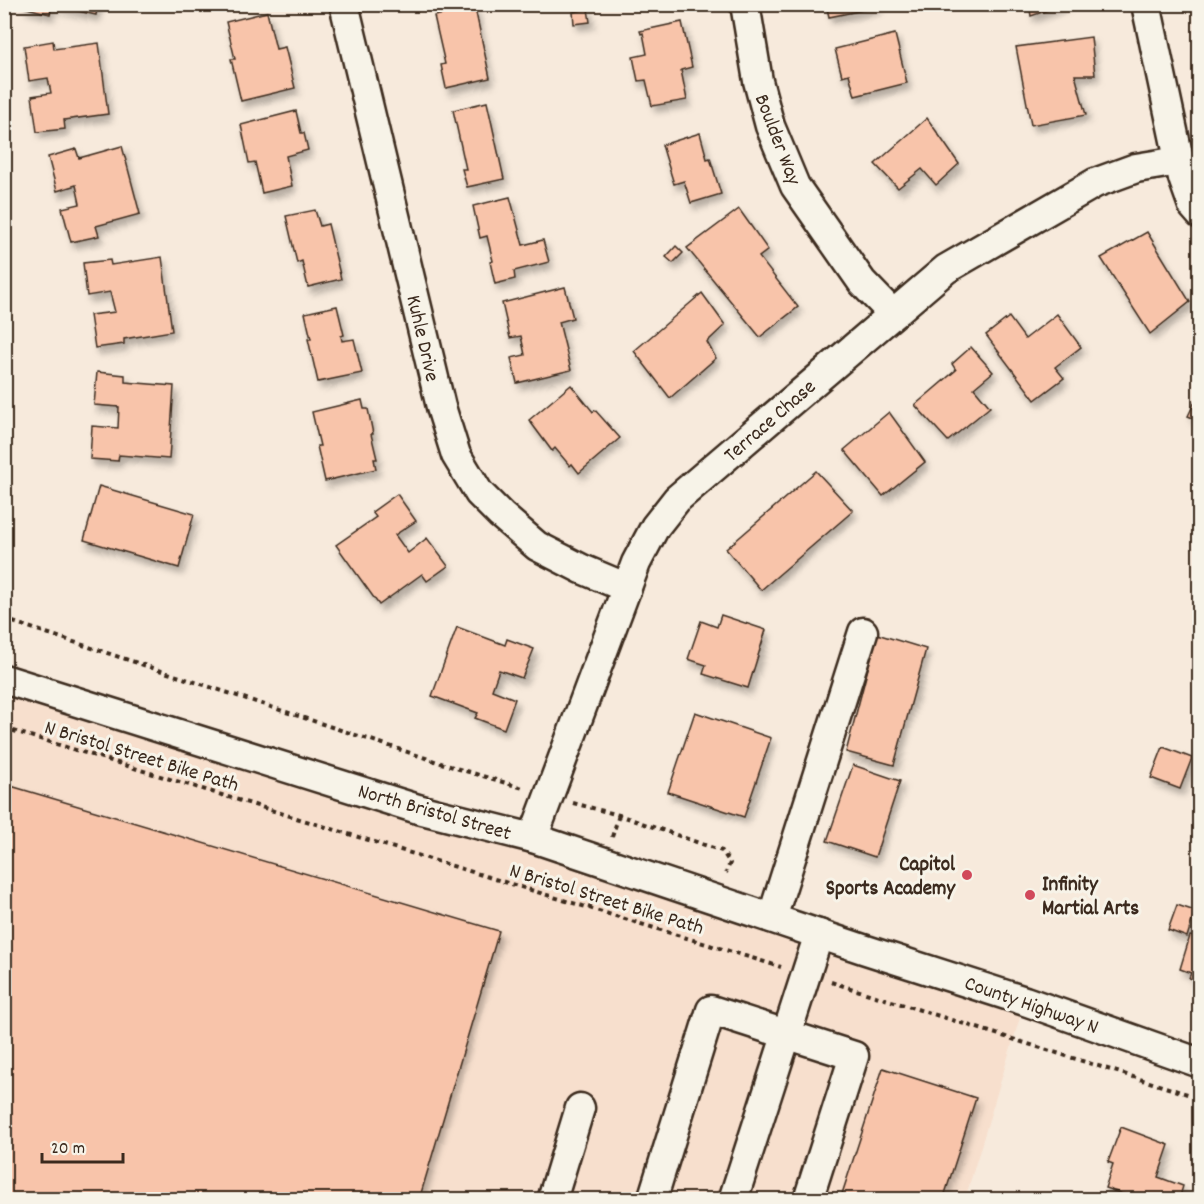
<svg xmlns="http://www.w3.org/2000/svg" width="1204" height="1204" viewBox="0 0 1204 1204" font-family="Dekko,sans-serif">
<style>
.built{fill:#f7dfcd}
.building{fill:#f8c4aa;stroke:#3b2a1e;stroke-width:1.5;filter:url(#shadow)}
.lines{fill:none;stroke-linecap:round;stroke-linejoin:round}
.minor-casing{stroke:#3b2a1e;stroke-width:33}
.path{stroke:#3b2a1e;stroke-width:4;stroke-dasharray:4.5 4.5;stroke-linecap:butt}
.minor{stroke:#f7f3e8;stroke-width:28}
.poi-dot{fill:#d1495b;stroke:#f7f3e8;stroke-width:2}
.labels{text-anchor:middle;stroke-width:6;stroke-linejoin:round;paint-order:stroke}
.street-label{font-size:21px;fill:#3b2a1e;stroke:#f7f3e8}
.poi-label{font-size:21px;font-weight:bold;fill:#3b2a1e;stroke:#f7f3e8;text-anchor:end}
</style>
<defs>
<filter id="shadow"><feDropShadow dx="3.5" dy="6" stdDeviation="3" flood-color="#0004"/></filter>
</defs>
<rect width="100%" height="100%" fill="#f7eadc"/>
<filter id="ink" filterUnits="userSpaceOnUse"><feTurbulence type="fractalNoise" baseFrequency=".0167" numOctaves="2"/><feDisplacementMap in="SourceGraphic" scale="12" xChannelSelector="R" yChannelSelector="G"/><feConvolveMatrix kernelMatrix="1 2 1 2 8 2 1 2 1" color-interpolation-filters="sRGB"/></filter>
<g filter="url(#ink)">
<path class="built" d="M4,679L1025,1001L965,1199H5Z"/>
<g class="building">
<path d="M23,4H98L96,15L52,5L50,14L23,7Z"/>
<path d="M826,4H877L878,7L829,17Z"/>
<path d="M1029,4H1065L1031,16Z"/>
<path d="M475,8L490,78L446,88L441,65L445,64L434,16Z"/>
<path d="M588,9L590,22L574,24L573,12Z"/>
<path d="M267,12L276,49L285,47L295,88L241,101L231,59H235L226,22Z"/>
<path d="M682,22L692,67L681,70L687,100L652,106L646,80L638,81L633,57L647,54L643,33L641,34L640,31Z"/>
<path d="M895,34L907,83L855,96L849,74L842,76L835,49Z"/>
<path d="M1091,37L1095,75H1075L1086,115L1031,125L1016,47Z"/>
<path d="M53,41L54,49L99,43L108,114L64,120L65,129L37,132L32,96L51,93L48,78L29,81L24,46Z"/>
<path d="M487,102L504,179L467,187L462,169H466L453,110Z"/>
<path d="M296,111L301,133H304L308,150L286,156L292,186L262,193L255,162L249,163L241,125Z"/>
<path d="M927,118L959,164L936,185L922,169L898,188L875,164Z"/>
<path d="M700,133L707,159L710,158L721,194L691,203L684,181L674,184L662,145Z"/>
<path d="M122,146L140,214L96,226L99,236L71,242L62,208L80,204L76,185L57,191L48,157L76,149L79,158Z"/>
<path d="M510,197L523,245L543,240L549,262L514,271L515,279L495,284L490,262L493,261L487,236L480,238L473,206Z"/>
<path d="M739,209L768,250L759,257L798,307L760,337L687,248Z"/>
<path d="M315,210L320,226L328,224L341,279L308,287L302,261L297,263L286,216Z"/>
<path d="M1147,232L1190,302L1150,334L1101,258Z"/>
<path d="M676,246L683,253L673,263L666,257Z"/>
<path d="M162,257L172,331L124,339V344L95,348L90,315L115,312L110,292L87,296L83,263L110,260L111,265Z"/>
<path d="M565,287L573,318L559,322L571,370L517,383L511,358L525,355L521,336L510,338L502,303Z"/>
<path d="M702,293L725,325L707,342L716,358L670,398L634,351Z"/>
<path d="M337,306L344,335L341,336L342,341L354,339L362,373L318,382L308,339H311L305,313Z"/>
<path d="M1057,314L1081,347L1055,367L1064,378L1035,400L986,335L1009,317L1025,339Z"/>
<path d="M971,347L993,372L974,388L990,407L948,441L915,405L956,370L952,364Z"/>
<path d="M97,372L125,375V382L174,386L169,459L119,455L118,461L90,459L92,426L118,428L119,407L94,405Z"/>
<path d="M571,385L593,412L595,410L620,438L579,473L572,464L570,466L555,448L552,451L529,420Z"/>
<path d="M1200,391V421L1188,416Z"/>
<path d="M362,400L364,409H368L373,434H371L377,459H374L376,469L325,481L317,446H320L312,412Z"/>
<path d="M889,412L925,462L883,496L844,450Z"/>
<path d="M816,471L853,511L761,590L726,549Z"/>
<path d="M99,486L194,514L179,568L84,540Z"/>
<path d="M397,494L416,521L395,535L408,553L427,538L448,566L427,581L422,574L379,605L336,545L376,517L372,512Z"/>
<path d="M721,615L766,630L748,688L703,674L706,665L688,659L701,621L717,627Z"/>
<path d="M457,627L505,645L507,639L534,649L522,678L499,670L492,690L515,699L504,729L475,718L478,713L432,696Z"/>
<path d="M877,634L926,649L894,765L846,752Z"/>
<path d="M695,712L771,738L744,817L668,792Z"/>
<path d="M1163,747L1192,758L1180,789L1151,778Z"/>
<path d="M853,765L900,781L875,857L827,841Z"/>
<path d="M4,784L499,931L419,1200H4Z"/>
<path d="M1177,905L1195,911L1187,937L1168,930Z"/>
<path d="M1190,936L1200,938V981L1189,978L1191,973L1180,969Z"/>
<path d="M883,1068L976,1098L943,1200H840Z"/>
<path d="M1121,1127L1169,1145L1158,1177L1183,1186L1179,1200H1141L1105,1188L1113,1164L1108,1162Z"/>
</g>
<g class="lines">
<g class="minor-casing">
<g id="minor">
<path d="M344,4L441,407L456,455L479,493L501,515L537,546L582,569L627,588"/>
<path d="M745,4L758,81L770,126L795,186L862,282L893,314"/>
<path d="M1146,4L1183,178L1193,206L1200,214"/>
<path d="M4,679L418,809L533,838L863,949L1025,1001L1200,1063"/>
<path d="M533,838L636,563L655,527L677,499L946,269L1095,183L1136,168L1179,161"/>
<path d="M772,918L863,632"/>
<path d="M552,1200L580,1108"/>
<path d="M652,1200L711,1010L854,1056L808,1200"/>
<path d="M733,1200L819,934"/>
</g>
</g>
<g class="path">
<path d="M4,619L459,769L523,788"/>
<path d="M4,728L781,967"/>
<path d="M573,803L619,815L722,851L730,863L726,873"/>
<path d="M612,837L619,815"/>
<path d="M589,909L597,887"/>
<path d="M831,982L1200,1098"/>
</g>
<use href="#minor" class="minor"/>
</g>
</g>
<g class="poi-dot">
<circle cx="967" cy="875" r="6"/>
<circle cx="1030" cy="895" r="6"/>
</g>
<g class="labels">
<g class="street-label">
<text transform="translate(779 139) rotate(69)" y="7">Boulder Way</text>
<text transform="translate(424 338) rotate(77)" y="7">Kuhle Drive</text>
<text transform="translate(769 420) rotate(-41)" y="7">Terrace Chase</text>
<text transform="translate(142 755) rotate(17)" y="7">N Bristol Street Bike Path</text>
<text transform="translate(435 811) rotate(16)" y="7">North Bristol Street</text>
<text transform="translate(607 898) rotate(17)" y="7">N Bristol Street Bike Path</text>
<text transform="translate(1032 1004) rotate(19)" y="7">County Highway N</text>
</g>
<g class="poi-label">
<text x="955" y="870">Capitol<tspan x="955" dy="24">Sports Academy</tspan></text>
<text x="1042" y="890" text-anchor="start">Infinity<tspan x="1042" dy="24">Martial Arts</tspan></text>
</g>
</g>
<rect width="1204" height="1204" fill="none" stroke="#f7f3e8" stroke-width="24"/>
<rect x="12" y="12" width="1180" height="1180" fill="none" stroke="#3b2a1e" stroke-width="2" filter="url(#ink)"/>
<path d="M42 1153v9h81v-9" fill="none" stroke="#3b2a1e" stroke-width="3"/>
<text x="51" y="1153" font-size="18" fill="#3b2a1e" stroke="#f7f3e8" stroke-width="4.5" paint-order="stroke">20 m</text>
</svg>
